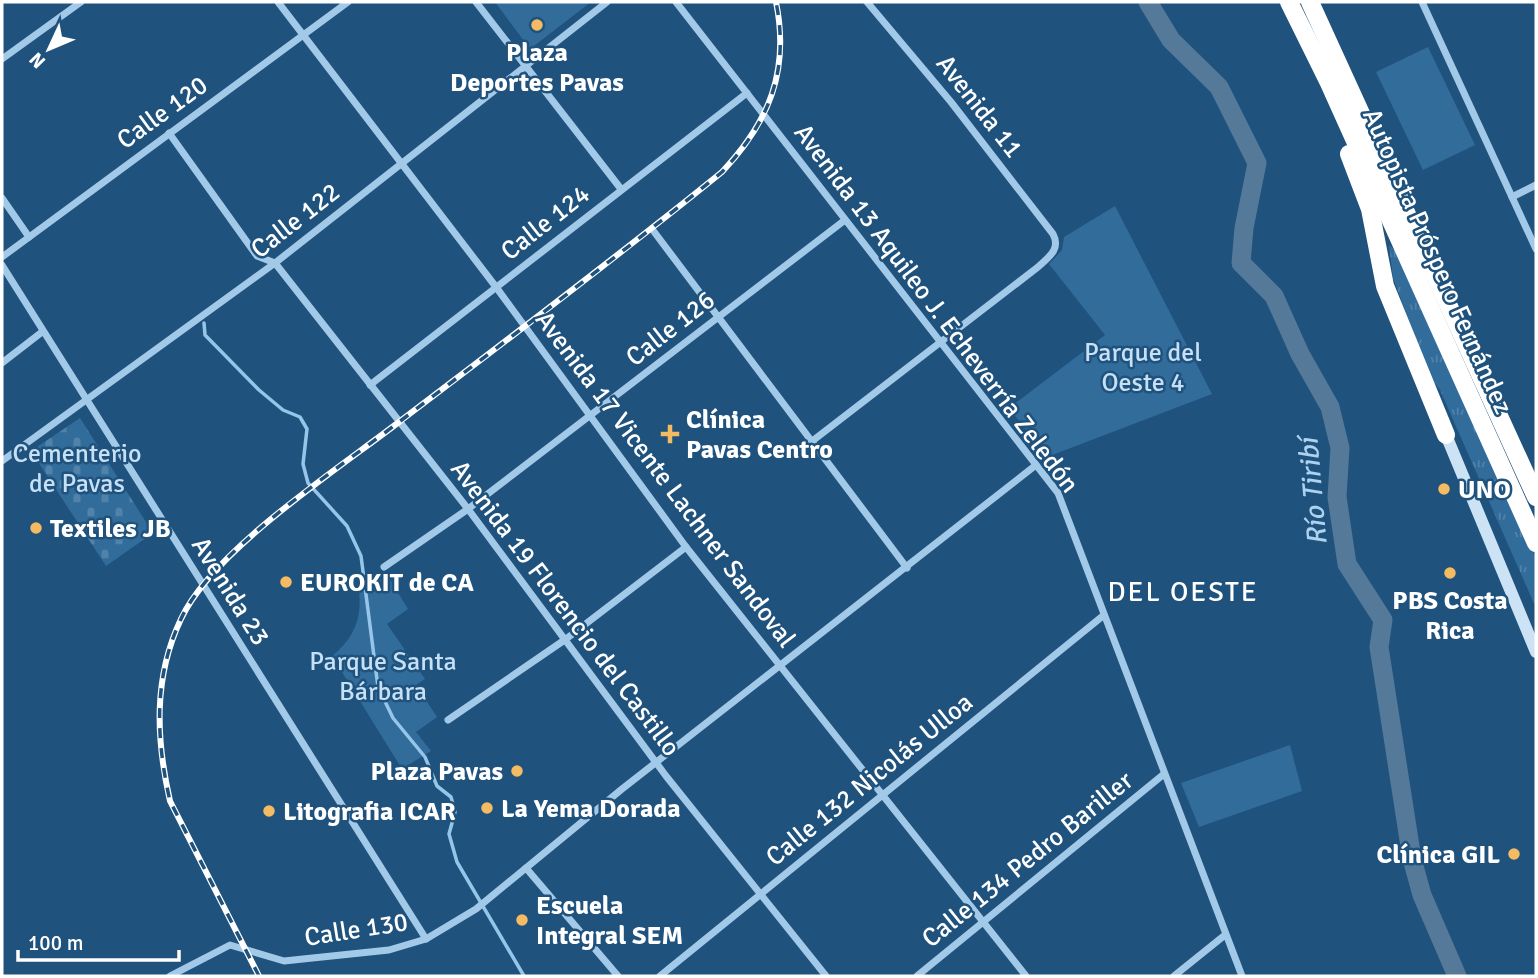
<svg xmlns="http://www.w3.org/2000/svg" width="1538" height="978" viewBox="0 0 1538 978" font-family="Signika,sans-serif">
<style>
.grass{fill:url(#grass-tufts)}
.cemetery{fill:url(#cemetery-stones)}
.green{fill:#326c9b}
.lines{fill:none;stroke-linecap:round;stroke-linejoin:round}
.stream{stroke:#95c5e9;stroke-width:3.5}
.river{stroke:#547999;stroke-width:19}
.street{stroke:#a2c9e7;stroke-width:7}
.secondary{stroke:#cce3f6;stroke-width:12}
.highway{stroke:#fff;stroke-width:18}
.rail-casing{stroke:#fff;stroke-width:6}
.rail{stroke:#1f527d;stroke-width:3.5;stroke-dasharray:10;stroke-linecap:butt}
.poi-dot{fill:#f5bb62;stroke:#1f527d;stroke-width:2.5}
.labels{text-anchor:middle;stroke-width:5;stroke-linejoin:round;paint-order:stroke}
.poi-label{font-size:26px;font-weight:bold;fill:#fff;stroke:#1f527d;text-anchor:start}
.street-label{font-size:26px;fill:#fff;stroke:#1f527d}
.park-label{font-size:26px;fill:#c6e0f5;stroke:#1f527d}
.water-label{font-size:28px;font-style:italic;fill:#add2ef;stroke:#1f527d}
.neighbourhood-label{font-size:28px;letter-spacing:2px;fill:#fff;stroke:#1f527d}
</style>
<defs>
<pattern id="grass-tufts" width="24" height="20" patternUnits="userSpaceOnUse" patternTransform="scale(1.75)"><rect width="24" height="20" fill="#326c9b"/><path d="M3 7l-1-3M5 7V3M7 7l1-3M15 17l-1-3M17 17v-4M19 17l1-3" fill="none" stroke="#5182aa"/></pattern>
<pattern id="cemetery-stones" width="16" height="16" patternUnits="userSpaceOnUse" patternTransform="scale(1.75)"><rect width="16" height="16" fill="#326c9b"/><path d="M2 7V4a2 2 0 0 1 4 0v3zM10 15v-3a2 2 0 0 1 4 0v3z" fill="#5182aa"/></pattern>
</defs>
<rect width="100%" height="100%" fill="#1f527d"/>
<path class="grass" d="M1389,245L1395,250L1536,558V608L1440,390L1430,377L1393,278Z"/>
<path class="cemetery" d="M80,418L153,533L106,566L31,451Z"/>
<g class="green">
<path d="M495,2H591L530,49Z"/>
<path d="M1428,47L1475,145L1423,170L1376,72Z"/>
<path d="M1115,206L1212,394L1047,457L1009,408L1105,335L1049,264L1062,250L1064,237Z"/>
<path d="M386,573L408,609L387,624L425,679L416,685L437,717L416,732L431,751L402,769L332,656C354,638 362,619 359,590Z"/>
<path d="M1290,745L1302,791L1199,827L1181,783Z"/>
</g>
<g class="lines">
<path class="stream" d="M204,323L205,335L259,390L283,410L300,417L307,429L303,464L308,483L347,526L361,556L378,687L393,718L425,757L437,786L451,797L455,812L449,834L457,862L524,976"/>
<path class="river" d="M1148,2L1171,40L1219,87L1257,163L1244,228L1241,263L1274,296L1300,354L1330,407L1340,448L1337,497L1347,564L1383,620L1379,647L1412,859L1422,895L1457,976"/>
<g class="street">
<path d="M278,2L496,287L686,547L1026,976"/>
<path d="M476,2L621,189"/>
<path d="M676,2L1058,493L1242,976"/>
<path d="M1422,2L1536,249"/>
<path d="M2,59L81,2"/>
<path d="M169,133L257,256L275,263L468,509L666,776L826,976"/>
<path d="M1512,197L1536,185"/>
<path d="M2,198L29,237"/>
<path d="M652,229L907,568"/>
<path d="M2,257L348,2"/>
<path d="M2,265L426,939"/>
<path d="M2,363L42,332"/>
<path d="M370,385L747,93"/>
<path d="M811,442L1038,267C1049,257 1061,249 1053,234L951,102L867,2"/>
<path d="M2,461L275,263L607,2"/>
<path d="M384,567L468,509L845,220"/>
<path d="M448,720L566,639L686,547"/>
<path d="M526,868L618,976"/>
<path d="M170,976L230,945L284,961L389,950L426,939L476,909L622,789L1036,465"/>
<path d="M660,976L1104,615"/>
<path d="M917,976L1164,774"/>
<path d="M1174,976L1225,935"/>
</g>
<path class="secondary" d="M1446,435L1536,652"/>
<g class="highway">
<path d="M1289,2L1329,83L1536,543"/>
<path d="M1310,2L1536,497"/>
<path d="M1349,154L1370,209L1385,286L1446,435"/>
</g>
<g class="rail-casing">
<path id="rail" d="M259,976L170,801C156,739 153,678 181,619C212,551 338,469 399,422C507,340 616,258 722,172C769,122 790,71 776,2"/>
</g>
<use href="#rail" class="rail"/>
</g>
<g class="poi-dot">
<circle cx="537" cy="25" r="7"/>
<path d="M666.5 423.5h7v7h7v7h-7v7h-7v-7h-7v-7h7z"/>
<circle cx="1444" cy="489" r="7"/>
<circle cx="36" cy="528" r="7"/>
<circle cx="1450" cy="573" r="7"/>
<circle cx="286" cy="582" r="7"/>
<circle cx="517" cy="771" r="7"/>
<circle cx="487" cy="808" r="7"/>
<circle cx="269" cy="811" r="7"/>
<circle cx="1514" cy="854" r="7"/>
<circle cx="522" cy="920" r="7"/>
</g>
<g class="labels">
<g class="poi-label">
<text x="537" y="61" text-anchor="middle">Plaza<tspan x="537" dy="30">Deportes Pavas</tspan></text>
<text x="686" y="428">Clínica<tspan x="686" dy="30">Pavas Centro</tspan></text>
<text x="1458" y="498">UNO</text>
<text x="50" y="537">Textiles JB</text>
<text x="300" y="591">EUROKIT de CA</text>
<text x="1450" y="609" text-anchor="middle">PBS Costa<tspan x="1450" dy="30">Rica</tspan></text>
<text x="503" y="780" text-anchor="end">Plaza Pavas</text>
<text x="501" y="817">La Yema Dorada</text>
<text x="283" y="820">Litografia ICAR</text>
<text x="1500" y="863" text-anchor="end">Clínica GIL</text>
<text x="536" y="914">Escuela<tspan x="536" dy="30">Integral SEM</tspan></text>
</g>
<g class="street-label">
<text transform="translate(980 106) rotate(52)" y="9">Avenida 11</text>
<text transform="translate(162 112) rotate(-36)" y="9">Calle 120</text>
<text transform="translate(295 220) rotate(-38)" y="9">Calle 122</text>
<text transform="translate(545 222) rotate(-38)" y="9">Calle 124</text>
<text transform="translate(1438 261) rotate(66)" y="9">Autopista Próspero Fernández</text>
<text transform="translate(937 308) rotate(53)" y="9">Avenida 13 Aquileo J. Echeverría Zeledón</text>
<text transform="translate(670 328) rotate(-38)" y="9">Calle 126</text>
<text transform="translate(666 479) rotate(53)" y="9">Avenida 17 Vicente Lachner Sandoval</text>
<text transform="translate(231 591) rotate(58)" y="9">Avenida 23</text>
<text transform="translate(566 608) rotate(53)" y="9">Avenida 19 Florencio del Castillo</text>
<text transform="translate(869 779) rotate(-39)" y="9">Calle 132 Nicolás Ulloa</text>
<text transform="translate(1027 859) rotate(-39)" y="9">Calle 134 Pedro Bariller</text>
<text transform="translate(356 929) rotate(-9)" y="9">Calle 130</text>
</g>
<g class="park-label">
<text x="1143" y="361">Parque del<tspan x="1143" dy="30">Oeste 4</tspan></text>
<text x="77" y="462">Cementerio<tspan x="77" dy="30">de Pavas</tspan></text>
<text x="383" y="670">Parque Santa<tspan x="383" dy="30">Bárbara</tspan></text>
</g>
<g class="water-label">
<text transform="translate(1312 492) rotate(-95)" y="10">Río Tiribí</text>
</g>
<g class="neighbourhood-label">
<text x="1183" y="601">DEL OESTE</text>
</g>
</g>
<rect width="1538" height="978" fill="none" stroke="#ffffff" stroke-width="7"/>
<g transform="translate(49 49) rotate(226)" stroke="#1f527d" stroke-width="5" paint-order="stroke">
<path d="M0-5L12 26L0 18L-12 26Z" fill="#ffffff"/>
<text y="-10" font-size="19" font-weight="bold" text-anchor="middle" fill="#ffffff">N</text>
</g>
<path d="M18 950v10h161v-10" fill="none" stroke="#ffffff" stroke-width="3.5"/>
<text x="28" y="950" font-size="21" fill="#ffffff" stroke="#1f527d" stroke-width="5" paint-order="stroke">100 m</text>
</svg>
